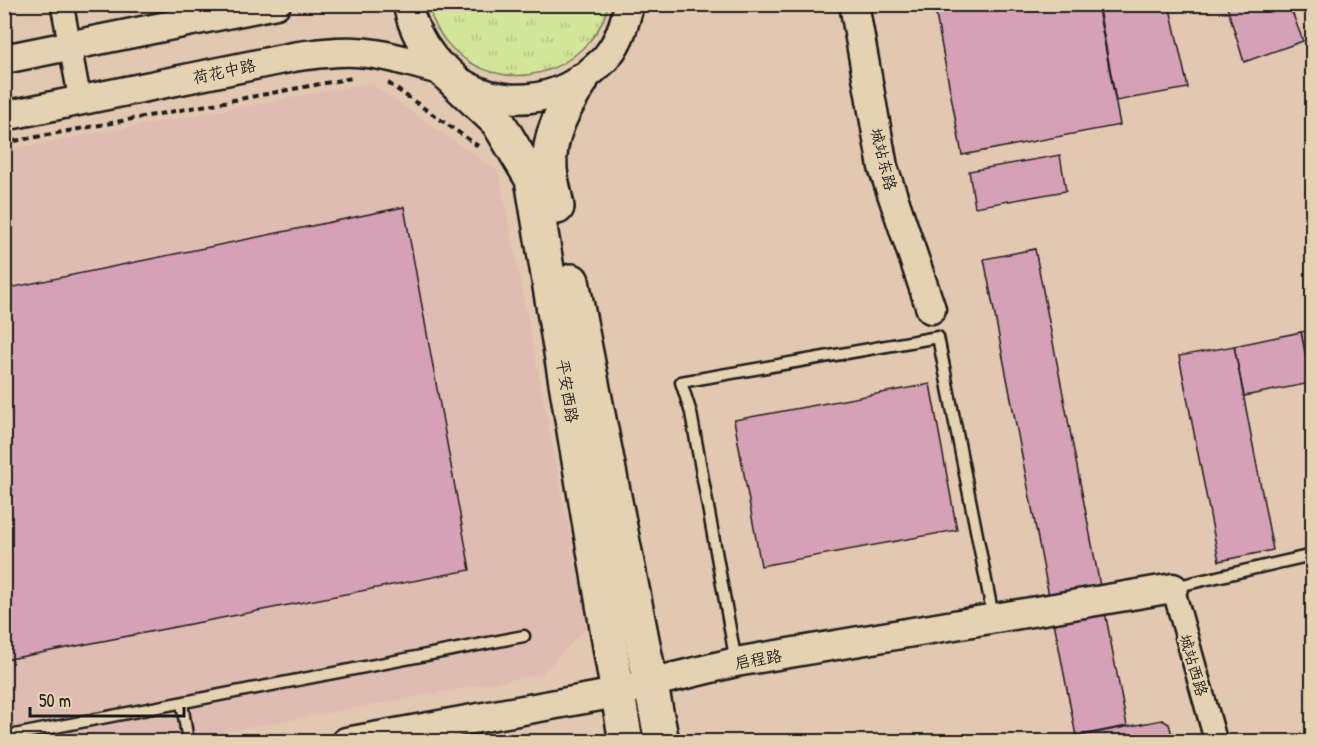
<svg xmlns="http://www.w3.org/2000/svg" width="1317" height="746" viewBox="0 0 1317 746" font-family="'Patrick Hand','LXGW WenKai TC',sans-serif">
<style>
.built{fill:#debcb2}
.park{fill:url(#park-tufts);stroke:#78805a;stroke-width:1.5}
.building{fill:#d6a0b6;stroke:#1c1c1c;stroke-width:1.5}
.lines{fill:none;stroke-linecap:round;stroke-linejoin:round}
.lane-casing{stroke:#1c1c1c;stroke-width:15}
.street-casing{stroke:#1c1c1c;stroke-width:26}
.secondary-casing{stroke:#1c1c1c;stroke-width:33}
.primary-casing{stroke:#1c1c1c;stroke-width:38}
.path{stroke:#1c1c1c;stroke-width:4;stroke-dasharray:6 4.5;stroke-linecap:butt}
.lane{stroke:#e5d2b0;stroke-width:10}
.street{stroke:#e5d2b0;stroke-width:21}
.secondary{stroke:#e5d2b0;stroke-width:28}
.primary{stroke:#e5d2b0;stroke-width:33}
.labels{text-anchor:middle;stroke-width:4.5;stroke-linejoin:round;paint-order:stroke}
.street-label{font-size:16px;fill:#1c1c1c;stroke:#e5d2b0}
</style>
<defs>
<pattern id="park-tufts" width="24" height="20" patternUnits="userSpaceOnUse" patternTransform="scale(1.5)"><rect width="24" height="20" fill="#d3e599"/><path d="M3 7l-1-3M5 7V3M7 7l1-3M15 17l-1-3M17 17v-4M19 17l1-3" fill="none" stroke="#b5c483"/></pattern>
</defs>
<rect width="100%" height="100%" fill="#e2c8b1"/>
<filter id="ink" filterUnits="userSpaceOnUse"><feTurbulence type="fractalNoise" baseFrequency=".0167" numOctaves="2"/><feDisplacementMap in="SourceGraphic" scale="12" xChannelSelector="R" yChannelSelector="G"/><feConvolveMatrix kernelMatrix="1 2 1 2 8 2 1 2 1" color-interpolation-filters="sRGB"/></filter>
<g filter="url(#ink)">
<path class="built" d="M370,83L499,172L588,626L542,674L176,741L5,742V150Z"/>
<path class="park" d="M428,5V4L608,5C605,21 595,36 583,48C531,99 446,76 428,5Z"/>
<g class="building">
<path d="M934,4H1097L1120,125L962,155Z"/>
<path d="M1098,4H1169L1188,88L1116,101Z"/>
<path d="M1226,4H1289L1303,41L1244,62Z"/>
<path d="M1060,155L1066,191L975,207L969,171Z"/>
<path d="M404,207L470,570L4,660V289Z"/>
<path d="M1035,249L1127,726L1076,736L984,259Z"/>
<path d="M1312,330V391L1301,332Z"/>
<path d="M1301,332L1311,383L1244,396L1234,346Z"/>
<path d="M1234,346L1273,550L1219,561L1179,356Z"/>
<path d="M930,384L957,530L761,566L734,420Z"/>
<path d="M1162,720L1169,724L1174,742H1048Z"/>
</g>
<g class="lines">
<g class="lane-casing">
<g id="lane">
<path d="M1174,587L1312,555"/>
<path d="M736,662L691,413L681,382L938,337L993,616"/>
<path d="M182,703L188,742"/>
<path d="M4,737L524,636"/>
</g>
</g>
<g class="street-casing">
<g id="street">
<path d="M62,4L80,100"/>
<path d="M1173,588L1216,742"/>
</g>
</g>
<g class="secondary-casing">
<g id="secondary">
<path d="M408,4C411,24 421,43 433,58C474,109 548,112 595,68C599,64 605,60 608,55C620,40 625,22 629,4"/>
<path d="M854,4L883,167L931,309"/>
<path d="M4,59L276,4"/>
<path d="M4,116L293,57C314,54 334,51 355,52C385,53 415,64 444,71"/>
<path d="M346,742L617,693L650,683L736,662L1173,588"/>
</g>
</g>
<g class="primary-casing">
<g id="primary">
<path d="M444,71L498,122L532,179L626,742"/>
<path d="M557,207C555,195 551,182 550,169C547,136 564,108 581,81"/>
<path d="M572,281L662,742"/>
</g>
</g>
<g class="path">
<path d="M388,83L478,146"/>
<path d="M4,143L352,78"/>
</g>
<use href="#lane" class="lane"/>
<use href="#street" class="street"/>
<use href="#secondary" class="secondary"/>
<use href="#primary" class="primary"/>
</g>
</g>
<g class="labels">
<g class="street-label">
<text transform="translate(224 71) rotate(-12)" y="6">荷花中路</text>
<text transform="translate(884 159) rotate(76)" y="6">城站东路</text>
<text transform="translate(568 391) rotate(81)" y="6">平安西路</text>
<text transform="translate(758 659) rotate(-10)" y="6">启程路</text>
<text transform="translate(1194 665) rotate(74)" y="6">城站西路</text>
</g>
</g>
<rect width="1317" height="746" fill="none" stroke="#e5d2b0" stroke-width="24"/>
<rect x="12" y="12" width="1293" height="722" fill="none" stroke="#1c1c1c" stroke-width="2" filter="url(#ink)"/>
<path d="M30 707v9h154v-9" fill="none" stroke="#1c1c1c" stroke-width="3"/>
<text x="39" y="707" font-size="18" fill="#1c1c1c" stroke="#e5d2b0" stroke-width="4.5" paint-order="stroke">50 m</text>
</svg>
